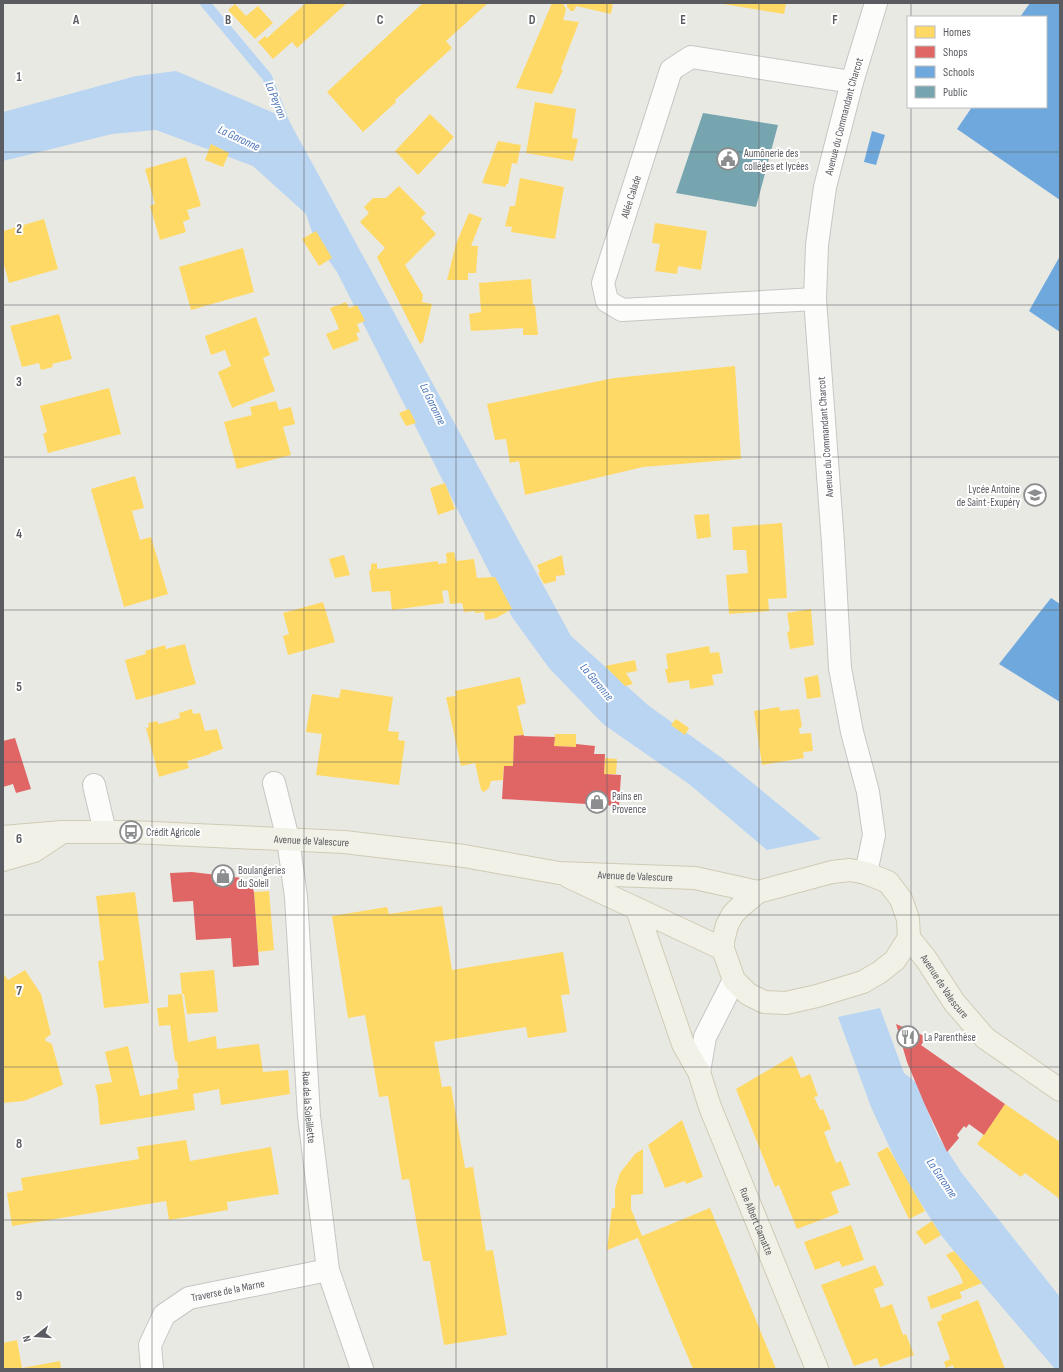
<svg xmlns="http://www.w3.org/2000/svg" width="1063" height="1372" viewBox="0 0 1063 1372" font-family="'Sofia Sans Condensed',sans-serif">
<style>
.water{fill:#b9d5f2}
.homes{fill:#ffd966}
.shops{fill:#e06666}
.schools{fill:#6fa8dc}
.public{fill:#76a5af}
.lines{fill:none;stroke-linecap:round;stroke-linejoin:round}
.stream{stroke:#b9d5f2;stroke-width:10}
.minor-casing{stroke:#c6c6c4;stroke-width:24}
.major-casing{stroke:#cfcbb4;stroke-width:24}
.minor{stroke:#fcfcfb;stroke-width:22}
.major{stroke:#f2f1e7;stroke-width:22}
.grid{fill:none;stroke:#5a5c61;stroke-width:1;stroke-opacity:0.55}
.labels{text-anchor:middle;stroke-width:4;stroke-linejoin:round;paint-order:stroke}
.street-label{font-size:11px;fill:#5a5c61;stroke:#fff}
.poi-label{font-size:11px;fill:#5a5c61;stroke:#fff;text-anchor:start}
.water-label{font-size:12px;font-style:italic;fill:#4a75b9;stroke:#fff}
.grid-label{font-size:13px;text-anchor:middle;font-weight:bold;fill:#5a5c61;stroke:#fff;stroke-width:4;stroke-linejoin:round;paint-order:stroke}
</style>
<rect width="100%" height="100%" fill="#e9e9e4"/>
<g class="water">
<path d="M176,71L288,119L571,636L649,706L722,758L821,839L767,850L689,784L603,724L549,668L512,617L337,272L315,241L306,214L253,166L156,130L112,134L3,161V112L136,76Z"/>
<path d="M880,1008L904,1073L932,1095L925,1105L938,1136L961,1172L1060,1297V1369H1055L954,1251L941,1235L901,1172L871,1107L838,1017Z"/>
</g>
<g class="homes">
<path d="M306,3H347L297,48L292,42L273,59L258,42L265,36L267,38Z"/>
<path d="M423,3H488L446,41L452,48L395,100L396,102L363,132L327,92Z"/>
<path d="M552,3H563L566,10L563,20L579,22L561,69L563,70L552,94L516,88Z"/>
<path d="M567,3H613L611,14L576,6L574,11H571L567,7Z"/>
<path d="M717,3H786L784,14Z"/>
<path d="M235,4L246,16L258,6L273,23L255,39L228,10Z"/>
<path d="M535,102L576,109L572,138L578,139L573,161L526,153Z"/>
<path d="M430,114L454,137L418,175L395,151Z"/>
<path d="M498,141L521,145L517,164L512,163L508,184H506V187L482,183Z"/>
<path d="M211,144L229,153L223,167L205,160Z"/>
<path d="M186,157L201,206L187,210L190,219L183,222L186,232L160,240L150,206L155,204L145,169Z"/>
<path d="M520,178L564,187L555,239L511,232L512,227L505,226L510,206H515Z"/>
<path d="M399,186L426,213L421,218L436,234L405,265L423,295L422,302L432,304L423,342L420,344L377,257L385,248L360,222L369,213L364,207L373,198H386Z"/>
<path d="M469,213L482,218L471,246H478L476,273H468V280H447L456,244Z"/>
<path d="M44,219L58,269L9,283L3,261V231Z"/>
<path d="M655,223L707,231L701,270L678,266L677,274L655,271L660,244L652,243Z"/>
<path d="M316,231L332,258L319,266L302,239Z"/>
<path d="M243,248L254,292L191,310L179,267Z"/>
<path d="M531,279L533,305H535L538,335H523V328L471,331L469,314L481,312L479,283Z"/>
<path d="M346,302L349,308L357,305L365,321L357,324L360,332L356,333L359,340L333,350L326,334L339,329L330,308Z"/>
<path d="M59,314L72,359L52,364L53,367L41,370L39,363L22,367L10,326Z"/>
<path d="M256,317L270,355L263,358L275,391L232,408L218,372L231,366L225,350L211,355L205,336Z"/>
<path d="M735,366L741,459L643,467L525,495L519,461L510,463L506,439L495,440L487,404L614,378Z"/>
<path d="M109,388L121,434L48,453L43,434L47,432L40,406Z"/>
<path d="M276,401L279,410L291,407L295,424L283,427L291,455L237,469L224,422L252,415L250,407Z"/>
<path d="M409,409L416,423L406,426L399,413Z"/>
<path d="M135,476L144,508L132,511L140,540L151,537L168,594L124,607L91,489Z"/>
<path d="M445,483L455,509L438,515L430,488Z"/>
<path d="M709,514L711,537L697,539L694,515Z"/>
<path d="M782,523L787,598L768,599L769,611L729,614L726,575L748,573L746,550H733L732,527Z"/>
<path d="M454,552L456,561L474,559L477,578L495,577L512,609L496,618L485,620L484,612L475,613V611L464,612L462,603L450,604L448,590L442,591L444,603L392,610L390,591L372,592L369,571L371,570V564L377,563V569L438,561V564L447,563L446,553Z"/>
<path d="M344,555L350,575L335,578L329,559Z"/>
<path d="M562,555L565,575L556,576V581L544,584L538,573L540,572L537,565Z"/>
<path d="M323,602L335,642L288,655L283,636L289,634L283,613Z"/>
<path d="M811,609L814,645L790,649L787,632L790,631L787,613Z"/>
<path d="M185,644L196,684L136,700L125,660L146,654L145,651L165,645L166,649Z"/>
<path d="M709,646L710,653L719,652L723,673L712,675L714,685L690,689L689,680L668,683L665,669H668L666,654Z"/>
<path d="M635,660L637,671L626,673L633,684L625,686L605,666Z"/>
<path d="M818,675L821,697L807,699L804,678Z"/>
<path d="M520,677L526,703L517,706L524,735L514,736L513,766H504L503,780L491,781L489,788L484,792L481,790L475,763L461,766L446,697L456,696L455,691Z"/>
<path d="M341,689L393,697L388,731L399,732L398,740L405,741L399,785L316,775L322,734L306,732L312,694L339,698Z"/>
<path d="M779,707L780,711L799,709L802,727L799,728L800,734L811,733L813,751L803,752L804,758L762,765L754,711Z"/>
<path d="M192,709L193,714L200,713L205,731L217,729L223,749L210,753L211,754L187,761L189,768L159,777L146,728L149,727L148,723L157,721L159,724L180,718L179,713Z"/>
<path d="M676,719L689,728L685,735L671,725Z"/>
<path d="M555,734H576V747L554,746Z"/>
<path d="M605,758L617,759L616,774H604Z"/>
<path d="M269,891L274,950L258,952L254,892Z"/>
<path d="M135,892L149,1003L104,1008L98,961L104,960L96,896Z"/>
<path d="M442,906L452,970L563,952L570,994L561,995L567,1032L528,1038L526,1027L434,1042L442,1087L451,1086L465,1168L473,1167L486,1251L493,1250L507,1335L444,1345L430,1261H423L409,1179L402,1180L388,1096L379,1097L365,1015L348,1018L332,916L387,907L389,914Z"/>
<path d="M25,970L41,994L51,1034L45,1039L46,1041L52,1044L63,1085L24,1101L3,1103V973L8,980Z"/>
<path d="M214,970L218,1012L187,1014L184,994H182L180,973Z"/>
<path d="M182,994L188,1042L216,1036L217,1049L259,1044L263,1072L288,1070L290,1094L221,1105L219,1089L193,1094L195,1110L100,1125L98,1098L95,1085L112,1082L105,1052L128,1046L140,1096L178,1089L177,1079L179,1078L177,1061H175L170,1025L159,1026L157,1008L168,1007V995Z"/>
<path d="M792,1056L801,1078L810,1074L818,1096L814,1097L820,1110L823,1109L831,1129L824,1132L836,1163L841,1161L850,1185L831,1192L839,1213L797,1229L779,1185L775,1187L736,1089Z"/>
<path d="M1005,1104L1060,1142V1199L1025,1173L1021,1177L977,1144Z"/>
<path d="M682,1120L703,1177L686,1184L685,1181L665,1188L648,1145Z"/>
<path d="M186,1140L190,1161L271,1147L279,1194L227,1202L228,1210L169,1220L166,1201L12,1226L7,1193L23,1190L21,1178L139,1159L137,1147Z"/>
<path d="M888,1147L925,1211L909,1219L877,1153Z"/>
<path d="M643,1149V1194L631,1195V1209L642,1236L710,1208L776,1369H693L638,1238L607,1250L612,1208H615V1189L620,1173L635,1154Z"/>
<path d="M932,1221L941,1235L925,1245L916,1232Z"/>
<path d="M851,1225L864,1260L842,1267L839,1261L815,1270L804,1242Z"/>
<path d="M954,1251L982,1283L960,1292L962,1298L931,1309L927,1297L963,1283L959,1273L946,1255Z"/>
<path d="M875,1265L884,1285L874,1289L881,1308L892,1304L903,1335L906,1334L914,1355L880,1367L877,1358L854,1366L821,1285Z"/>
<path d="M978,1300L1005,1369H954L953,1365L946,1368L944,1362L950,1359L937,1322L942,1320L941,1315Z"/>
<path d="M17,1340L22,1368L60,1361L61,1369H3V1343Z"/>
</g>
<g class="shops">
<path d="M524,735V736L555,737L554,746L576,747V744L595,746L594,754H605L604,774L621,775L619,806L502,799L504,766H513L514,736Z"/>
<path d="M15,738L31,789L16,793L13,784L3,787V741Z"/>
<path d="M192,872L242,878L251,883L254,892L259,965L233,967L231,938L196,940L193,901L173,902L170,873Z"/>
<path d="M896,1024L927,1037L921,1045L1005,1104L984,1135L969,1124L966,1128L964,1126L957,1135L959,1138L947,1152L925,1105L907,1062Z"/>
</g>
<g class="schools">
<path d="M1030,3H1060V200L957,129L972,107H1046V17H1020Z"/>
<path d="M872,131L885,135L876,165L864,162Z"/>
<path d="M1060,256V332L1029,311Z"/>
<path d="M1051,598L1060,604V702L999,664Z"/>
</g>
<path class="public" d="M703,113L778,125L756,207L676,193Z"/>
<g class="lines">
<path class="stream" d="M205,3L267,77L287,129"/>
<g class="minor-casing">
<g id="minor">
<path id="s1" d="M815,299L622,310L607,301L603,283L671,70L691,57L852,82"/>
<path id="s2" d="M274,783L288,839L296,897L309,1116L328,1270L362,1369"/>
<path d="M94,785L105,832"/>
<path id="s3" d="M866,873L874,835L868,792L852,732L840,668L833,543L815,299L817,245L825,187L852,82L876,3"/>
<path d="M699,1072L705,1037L734,980"/>
<path id="s4" d="M152,1369L150,1345L164,1315L189,1298L328,1270"/>
</g>
</g>
<g class="major-casing">
<g id="major">
<path id="s5" d="M3,837L62,832H131L344,842L464,856L559,873L695,878L758,892"/>
<path d="M3,860L34,851L61,833"/>
<path d="M850,870L866,873L888,882L901,899L908,919L909,938L895,960L880,972L863,982L817,996L786,1003L764,1002L748,994L734,980L723,949V941L727,925L733,914L741,906L758,892L832,872Z"/>
<path d="M569,877L723,949"/>
<path id="s6" d="M637,909L683,1044L699,1072L710,1107L817,1369"/>
<path id="s7" d="M909,938L926,959L954,1002L985,1038L1060,1090"/>
</g>
</g>
<use href="#minor" class="minor"/>
<use href="#major" class="major"/>
</g>
<path class="grid" d="M152,3V1369M304,3V1369M456,3V1369M607,3V1369M759,3V1369M911,3V17M911,107V1369M3,152H1060M3,305H1060M3,457H1060M3,610H1060M3,762H1060M3,915H1060M3,1067H1060M3,1220H1060"/>
<defs>
<g id="civic-ring" transform="scale(1.15)"><circle r="9.5" fill="#fff" stroke="#8c8d8f" stroke-width="1.5"/><path d="M-.6-6.5H3V-4.5H.6V-3L4-1V1h2V6H-6V1h2V-1L-.6-3ZM-1.2 2.5V6h2.4V2.5Z" fill="#8c8d8f"/></g>
<g id="school-ring" transform="scale(1.15)"><circle r="9.5" fill="#fff" stroke="#8c8d8f" stroke-width="1.5"/><path d="M0-5L7-2L0 1L-7-2ZM-4 1L0 2.5L4 1V4Q0 6-4 4Z" fill="#8c8d8f"/></g>
<g id="shop-ring" transform="scale(1.15)"><circle r="9.5" fill="#fff" stroke="#8c8d8f" stroke-width="1.5"/><path d="M-5-2.5h2.3a2.7 3.5 0 0 1 5.4 0H5L5.5 6h-11ZM-1.5-2.5h3a1.5 2.3 0 0 0-3 0Z" fill="#8c8d8f"/></g>
<g id="bus-ring" transform="scale(1.15)"><circle r="9.5" fill="#fff" stroke="#8c8d8f" stroke-width="1.5"/><path d="M-5-6H5V4H4V6H2V4H-2V6H-4V4H-5ZM-3.5-4V0h7V-4ZM-3.5 1.2v1.5H-2V1.2ZM2 1.2v1.5H3.5V1.2Z" fill="#8c8d8f"/></g>
<g id="restaurant-ring" transform="scale(1.15)"><circle r="9.5" fill="#fff" stroke="#8c8d8f" stroke-width="1.5"/><path d="M-5-6h1v4h1v-4h1v4h1v-4h1v5L-1.5 .5V6h-2V.5L-5-1ZM5-6V6H3V1.5H1.5Q1.5-4 5-6Z" fill="#8c8d8f"/></g>
</defs>
<g fill-rule="evenodd">
<use href="#civic-ring" x="728" y="159"/>
<use href="#school-ring" x="1035" y="495"/>
<use href="#shop-ring" x="597" y="802"/>
<use href="#bus-ring" x="131" y="832"/>
<use href="#shop-ring" x="223" y="876"/>
<use href="#restaurant-ring" x="908" y="1037"/>
</g>
<g class="labels">
<g class="street-label">
<text dy="4" stroke="none"><textPath href="#s3" startOffset="765">Avenue du Commandant Charcot</textPath></text>
<text dy="4" stroke="none"><textPath href="#s1" startOffset="320">Allée Calade</textPath></text>
<text transform="translate(825 437) rotate(-94)" y="4">Avenue du Commandant Charcot</text>
<text dy="4" stroke="none"><textPath href="#s5" startOffset="309">Avenue de Valescure</textPath></text>
<text dy="4" stroke="none"><textPath href="#s5" startOffset="635">Avenue de Valescure</textPath></text>
<text dy="4" stroke="none"><textPath href="#s7" startOffset="60">Avenue de Valescure</textPath></text>
<text dy="4" stroke="none"><textPath href="#s2" startOffset="327">Rue de la Soleillette</textPath></text>
<text dy="4" stroke="none"><textPath href="#s6" startOffset="335">Rue Albert Camatte</textPath></text>
<text dy="4" stroke="none"><textPath href="#s4" startOffset="127">Traverse de la Marne</textPath></text>
</g>
<g class="poi-label">
<text x="744" y="157">Aumônerie des<tspan x="744" dy="13">collèges et lycées</tspan></text>
<text x="1020" y="493" text-anchor="end">Lycée Antoine<tspan x="1020" dy="13">de Saint-Exupéry</tspan></text>
<text x="612" y="800">Pains en<tspan x="612" dy="13">Provence</tspan></text>
<text x="146" y="836">Crédit Agricole</text>
<text x="238" y="874">Boulangeries<tspan x="238" dy="13">du Soleil</tspan></text>
<text x="924" y="1041">La Parenthèse</text>
</g>
<g class="water-label">
<text transform="translate(276 100) rotate(68)" y="4">La Peyron</text>
<text transform="translate(239 138) rotate(25)" y="4">La Garonne</text>
<text transform="translate(433 404) rotate(64)" y="4">La Garonne</text>
<text transform="translate(597 682) rotate(50)" y="4">La Garonne</text>
<text transform="translate(942 1178) rotate(56)" y="4">La Garonne</text>
</g>
</g>
<g class="grid-label">
<text x="76" y="24">A</text>
<text x="228" y="24">B</text>
<text x="380" y="24">C</text>
<text x="532" y="24">D</text>
<text x="683" y="24">E</text>
<text x="835" y="24">F</text>
<text x="19" y="81">1</text>
<text x="19" y="233">2</text>
<text x="19" y="386">3</text>
<text x="19" y="538">4</text>
<text x="19" y="691">5</text>
<text x="19" y="843">6</text>
<text x="19" y="995">7</text>
<text x="19" y="1148">8</text>
<text x="19" y="1300">9</text>
</g>
<rect width="1063" height="1372" fill="none" stroke="#5a5c61" stroke-width="8"/>
<rect x="907" y="16" width="140" height="92" fill="#ffffff" stroke="#bdbec0"/>
<rect x="915" y="26" width="20" height="12" fill="#ffd966" stroke="#bdbec0"/>
<text x="943" y="36" font-size="12" fill="#5a5c61">Homes</text>
<rect x="915" y="46" width="20" height="12" fill="#e06666" stroke="#bdbec0"/>
<text x="943" y="56" font-size="12" fill="#5a5c61">Shops</text>
<rect x="915" y="66" width="20" height="12" fill="#6fa8dc" stroke="#bdbec0"/>
<text x="943" y="76" font-size="12" fill="#5a5c61">Schools</text>
<rect x="915" y="86" width="20" height="12" fill="#76a5af" stroke="#bdbec0"/>
<text x="943" y="96" font-size="12" fill="#5a5c61">Public</text>
<g transform="translate(36 1336) rotate(253)" stroke="#ffffff" stroke-width="3" paint-order="stroke">
<path d="M0-3L7 15L0 10L-7 15Z" fill="#5a5c61"/>
<text y="-6" font-size="11" font-weight="bold" text-anchor="middle" fill="#5a5c61">N</text>
</g>
</svg>
